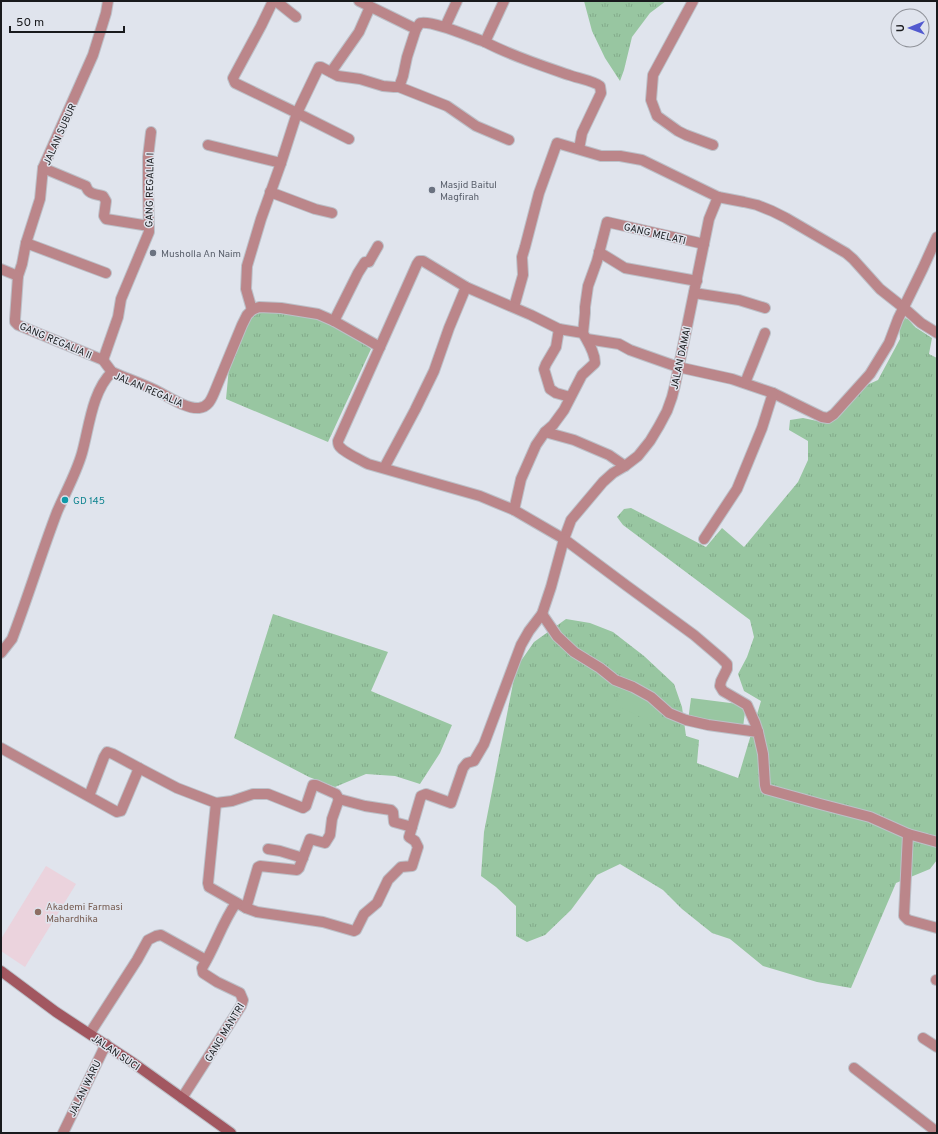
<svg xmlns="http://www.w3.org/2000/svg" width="938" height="1134" viewBox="0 0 938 1134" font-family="Overpass,sans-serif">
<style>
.education{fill:#ebd3dd}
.grass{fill:url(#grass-tufts)}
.garden{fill:#98c6a1}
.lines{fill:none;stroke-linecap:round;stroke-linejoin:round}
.street-casing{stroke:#bcc0c8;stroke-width:12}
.secondary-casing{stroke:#bcc0c8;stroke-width:12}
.street{stroke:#bb868a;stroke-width:10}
.secondary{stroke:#a25760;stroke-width:10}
.worship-dot{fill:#6b7280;stroke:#e0e4ed;stroke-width:1.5}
.culture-dot{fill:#0f9aa8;stroke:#e0e4ed;stroke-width:1.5}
.education-dot{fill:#8d6e63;stroke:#e0e4ed;stroke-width:1.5}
.labels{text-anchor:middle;stroke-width:3;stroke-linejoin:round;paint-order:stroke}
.street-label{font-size:10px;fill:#191a1d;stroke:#e0e4ed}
.worship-label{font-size:10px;fill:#5b616d;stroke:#e0e4ed;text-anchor:start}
.culture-label{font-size:10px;fill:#0d838f;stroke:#e0e4ed;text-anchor:start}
.education-label{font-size:10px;fill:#785e54;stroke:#e0e4ed;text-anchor:start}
</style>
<defs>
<pattern id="grass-tufts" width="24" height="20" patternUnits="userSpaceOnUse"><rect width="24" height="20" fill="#98c6a1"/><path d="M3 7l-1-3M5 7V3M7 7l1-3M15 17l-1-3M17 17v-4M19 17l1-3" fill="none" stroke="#82aa8a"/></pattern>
</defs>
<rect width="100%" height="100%" fill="#e0e4ed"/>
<path class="education" d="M46,866L76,884L25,967L1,951V939Z"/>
<g class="grass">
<path d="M584,1H666L650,13L632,37L624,70L620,81L605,58L592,31Z"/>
<path d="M253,306L318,317L355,336L371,349L328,442L226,399L229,367Z"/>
<path d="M902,317L908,319L915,327L932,338L929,354L937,358V860L930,869L896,883L851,988L817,982L763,966L730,939L712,933L682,909L663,890L620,864L597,875L571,910L545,935L527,942L516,936V906L496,887L481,876L484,832L516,668L534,642L566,619L590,623L613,632L644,656L674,684L682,707L686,736L699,740L697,763L738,778L761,701L744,691L738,674L747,657L754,637L750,620L623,525L617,517L624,509L631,508L706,547L722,528L744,547L798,482L808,460V441L789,430L790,420L803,418L822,422L860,388L878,380L900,339L899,324Z"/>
<path d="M273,614L388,652L371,691L452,725L440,753L420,784L395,776L366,774L335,787L309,777L234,738Z"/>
</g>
<g class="garden">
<path d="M623,687L655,703L646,720L615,704Z"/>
<path d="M691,698L746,705L743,727L688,721Z"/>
</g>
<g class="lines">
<g class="street-casing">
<g id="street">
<path d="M108,1L106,13L93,55L43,168L40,199L26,243L22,264L18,276L15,319V322L18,325L103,360L112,372"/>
<path d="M273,1L261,26L233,78L235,83L297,113L349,139"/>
<path d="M276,1L296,17"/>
<path d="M359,1L416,29L407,57L403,76L399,87"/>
<path d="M693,1L653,75L651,100L657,116L678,131L686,135L713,145"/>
<path d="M445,27L457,1"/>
<path d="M416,29L420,23C433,20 470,37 485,42L504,1"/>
<path d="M485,42C512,56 540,65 569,75C577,78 594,81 600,86L601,93L582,133L579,149"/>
<path d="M331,72L359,32L370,7"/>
<path d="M208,145L281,163"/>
<path d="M43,168L86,186C88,194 95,194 103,196L106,201L104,216L106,219L149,226"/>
<path d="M270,192L315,209L332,213"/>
<path d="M26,243L106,273"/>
<path d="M599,252L625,268L697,281"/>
<path d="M1,269L18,276"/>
<path d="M694,293L739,300L765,308"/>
<path d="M514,307L523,275L522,257L525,247L539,193L557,143L601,156H620L642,160L718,197L744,202L757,205L772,211L786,218L846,253L853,259L880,289L904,308L921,323L937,333"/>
<path d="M252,310L246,289L247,266L261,219L281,163L297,113L319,67H321L338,76L360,79L383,86L394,87H399L447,106L476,126L509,140"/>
<path d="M334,321L358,273L365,262H369L370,260L378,246"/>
<path d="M559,329L556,347L546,364L544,369L550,389L556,393L570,397"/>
<path d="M583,333L559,329L531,315L466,287L423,261H419L417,264L338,441C338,444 338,445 340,447C345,453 361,460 368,464L480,496L514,510L564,539L571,520L603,482L613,473L625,466L638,456L650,441L659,426L667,411L672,397L675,385L709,219L718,197"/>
<path d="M583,333L585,313V307L588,286L597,261L607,222L704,244"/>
<path d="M587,339L619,344L630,350L678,367L732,379L773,393L822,417L828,418L834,414L870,374L889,343L898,319L923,268L937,237"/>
<path d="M103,360L118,317L121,299L149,232L148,186V157L151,132"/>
<path d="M112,372C126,378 140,383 153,389C166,395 185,409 199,408C208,407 211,400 214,393L242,325L247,315L252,310L259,307L281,308L318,314L334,321L380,347"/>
<path d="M745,383L765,333"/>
<path d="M545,432L574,440L609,455L625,466"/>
<path d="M384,468L407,425L415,410L434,371L449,328L466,287"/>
<path d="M514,510L521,479L536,445L545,432L553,425L564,410L582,375L595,363C595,353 589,344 584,335"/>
<path d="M704,539L737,489L762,428L773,393"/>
<path d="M542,614L557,636L574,652L600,668L615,680L633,687L651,697L669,713L686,720L708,725L758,732L763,754L765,785L766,789L820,804L870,817L908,834L937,842"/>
<path d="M1,653L12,639C28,597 41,554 57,512C65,493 76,474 82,453C89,428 92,391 112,372"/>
<path d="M1,748L117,812L121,811L139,768L177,788L216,803L232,801L253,794H268L303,808L306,806L313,785H316L336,794L339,799L365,806L391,810L393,812L394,822L412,827"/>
<path d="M89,796L104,757L107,752L113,754L139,768"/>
<path d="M216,803L208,883L209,887L246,908L257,912L323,922L354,931L356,930L364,914L377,903L388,880L401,867L412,866L418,847L415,841L409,837L421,796L426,794L451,803L463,768L467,763L474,761L484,744L521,645L529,631L542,614L551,587L564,539L627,586L694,635L721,658L727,664V669L721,681L720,686L723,691L747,705L755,723L758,732"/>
<path d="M908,834L904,916L908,920L937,928"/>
<path d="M268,849L280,851L303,858"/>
<path d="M246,908L258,867L260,866L297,870L299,868L310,839L325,843L330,835L332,819L339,799"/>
<path d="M936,980H937"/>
<path d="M90,1033L137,960L148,940L156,936L161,935L206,960"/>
<path d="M923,1038L937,1047"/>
<path d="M854,1068L937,1132"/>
<path d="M182,1098L241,1006L243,1000L240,993L217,982L203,973L202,968C215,947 222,923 236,903"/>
<path d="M63,1133L106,1044"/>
</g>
</g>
<g class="secondary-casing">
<path id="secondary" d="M1,971L56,1012L132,1062L231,1133"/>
</g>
<use href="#street" class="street"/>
<use href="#secondary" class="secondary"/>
</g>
<g class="worship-dot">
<circle cx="432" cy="190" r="4"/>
<circle cx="153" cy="253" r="4"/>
</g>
<circle class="culture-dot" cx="65" cy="500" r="4"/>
<circle class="education-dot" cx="38" cy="912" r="4"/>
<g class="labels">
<g class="street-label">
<text transform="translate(59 134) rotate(-66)" y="4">JALAN SUBUR</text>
<text transform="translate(149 190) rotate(-89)" y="4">GANG REGALIA I</text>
<text transform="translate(655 233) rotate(13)" y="4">GANG MELATI</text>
<text transform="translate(56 340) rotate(23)" y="4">GANG REGALIA II</text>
<text transform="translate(680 358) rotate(-78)" y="4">JALAN DAMAI</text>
<text transform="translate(149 389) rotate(23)" y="4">JALAN REGALIA</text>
<text transform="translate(224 1032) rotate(-59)" y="4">GANG MANTRI</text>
<text transform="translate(116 1052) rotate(34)" y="4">JALAN SUCI</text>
<text transform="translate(84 1088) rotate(-64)" y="4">JALAN WARU</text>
</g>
<g class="worship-label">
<text x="440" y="188">Masjid Baitul<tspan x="440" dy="12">Magfirah</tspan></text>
<text x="161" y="257">Musholla An Naim</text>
</g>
<g class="culture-label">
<text x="73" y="504">GD 145</text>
</g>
<g class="education-label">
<text x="46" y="910">Akademi Farmasi<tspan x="46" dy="12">Mahardhika</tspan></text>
</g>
</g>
<rect width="938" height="1134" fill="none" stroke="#191a1d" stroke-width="4"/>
<g transform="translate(910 28) rotate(269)"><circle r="19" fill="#e0e4ed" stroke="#90939a"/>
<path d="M0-3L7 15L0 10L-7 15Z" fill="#5159cf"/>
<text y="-6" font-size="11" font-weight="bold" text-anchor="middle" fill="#191a1d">U</text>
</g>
<path d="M10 26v6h114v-6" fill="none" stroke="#191a1d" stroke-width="2"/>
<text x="16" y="26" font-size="12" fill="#191a1d" stroke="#e0e4ed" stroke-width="3" paint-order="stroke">50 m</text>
</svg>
